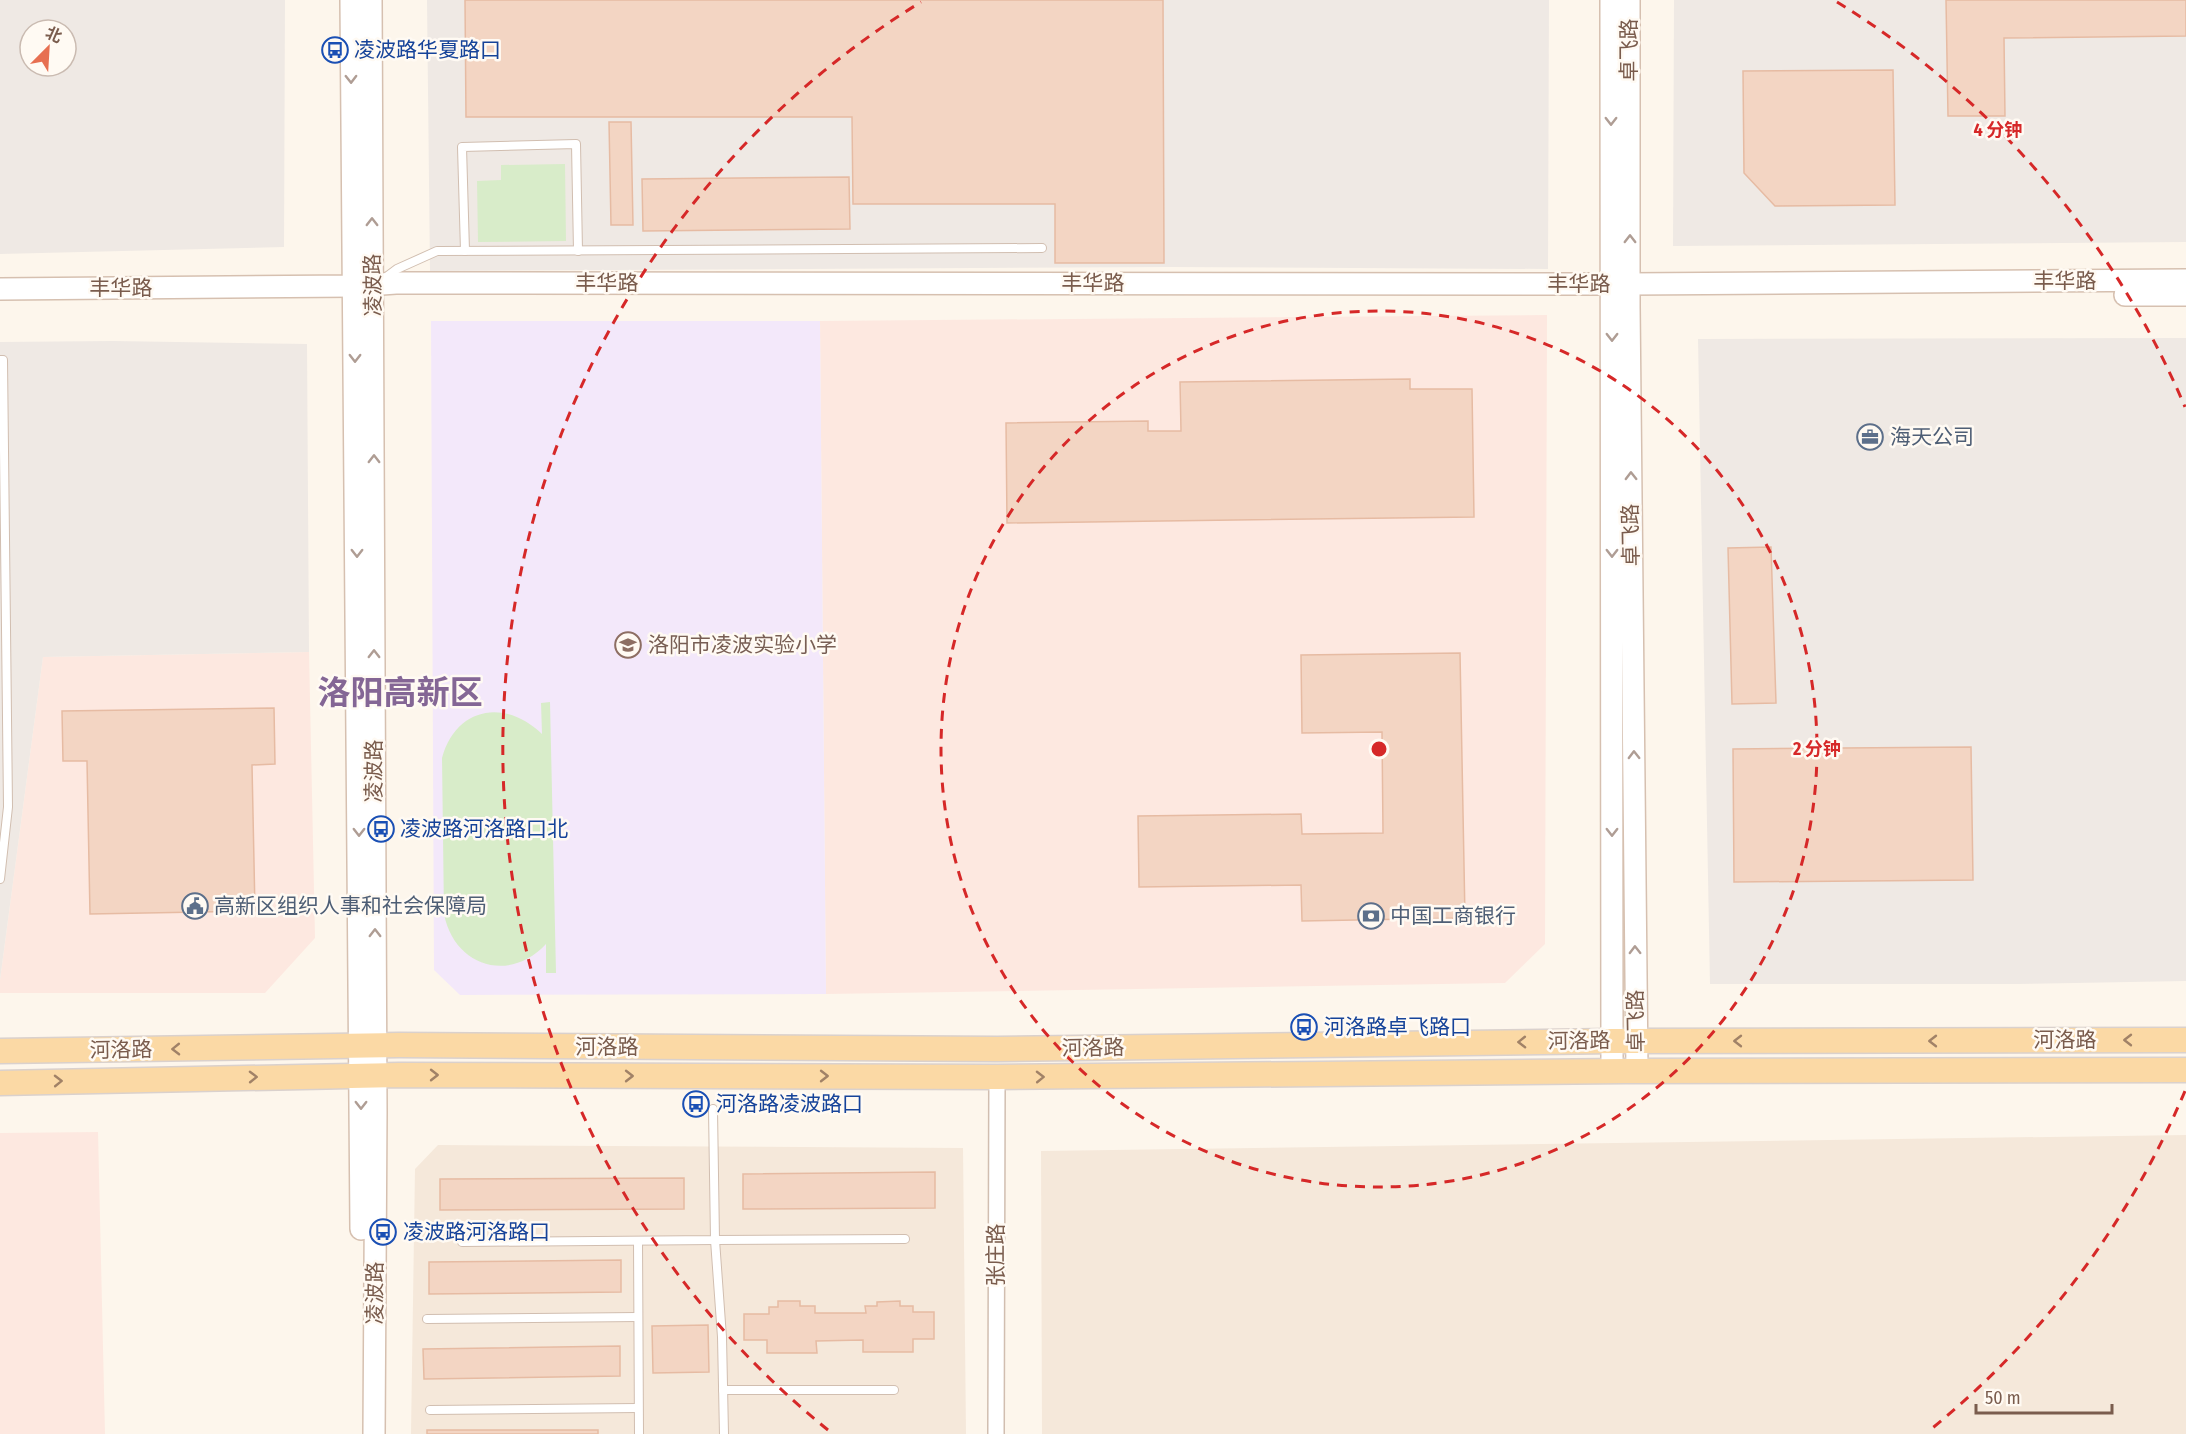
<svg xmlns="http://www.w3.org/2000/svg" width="2186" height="1434" viewBox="0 0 2186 1434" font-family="'Fira Sans Condensed','Noto Sans SC',sans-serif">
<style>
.residential{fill:#f5e8da}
.commercial{fill:#fde8e0}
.industrial{fill:#efe9e4;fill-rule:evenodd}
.education{fill:#f3e8fa}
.green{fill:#d8ecc9}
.building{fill:#f3d5c3;stroke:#e6bba3;stroke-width:1.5}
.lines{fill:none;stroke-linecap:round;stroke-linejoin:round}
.lane-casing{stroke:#d1beb0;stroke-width:10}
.street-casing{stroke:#d1beb0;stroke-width:18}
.secondary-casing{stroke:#d6c0b0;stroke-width:24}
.primary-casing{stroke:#dad1cd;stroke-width:27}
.lane{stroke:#fff;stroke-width:8}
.street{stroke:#fff;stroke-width:15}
.secondary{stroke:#fff;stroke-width:21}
.primary{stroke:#fbd9a5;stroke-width:24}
.oneway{stroke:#af9d94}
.oneway2{stroke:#a18267}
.ring{fill:none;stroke:#d62828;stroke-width:3;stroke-dasharray:10 8}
.labels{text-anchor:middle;stroke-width:5;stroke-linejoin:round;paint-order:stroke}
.transit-label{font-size:21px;fill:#164399;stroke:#fffaf3;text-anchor:start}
.street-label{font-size:21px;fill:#7a5c4d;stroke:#fffaf3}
.service-label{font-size:21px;fill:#4e5e75;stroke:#fffaf3;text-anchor:start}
.education-label{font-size:21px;fill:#785e54;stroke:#fffaf3;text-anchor:start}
.town-label{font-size:33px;font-weight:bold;fill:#846695;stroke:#fffaf3}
.centre{fill:#d62828;stroke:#fffaf3;stroke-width:3}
.ring-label{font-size:18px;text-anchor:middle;font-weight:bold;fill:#d62828;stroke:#fffaf3;stroke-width:5;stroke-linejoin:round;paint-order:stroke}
</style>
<rect width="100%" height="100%" fill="#fdf6ec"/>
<g class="residential">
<path d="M2186,1135V1434H1042L1041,1151Z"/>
<path d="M438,1145L963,1148L966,1434H411L415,1169Z"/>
</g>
<g class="commercial">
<path d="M1547,315L1545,944L1505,983L826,994L820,321Z"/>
<path d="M309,652L315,938L265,993H0V980L43,657Z"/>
<path d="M98,1132L105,1434H0V1133Z"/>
</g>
<g class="industrial">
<path d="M0,0H285L284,247L0,254ZM30,30H66V66H30Z"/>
<path d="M427,0H1549L1548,269L1170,267L430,271Z"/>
<path d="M1674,0H2186V242L1673,246Z"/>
<path d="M2186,338V981L2017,984H1710L1698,339Z"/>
<path d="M113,341L307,344L309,652L43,657L0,980V342Z"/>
</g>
<path class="education" d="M431,321H820L826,994L460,995L434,970Z"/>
<g class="green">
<path d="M565,164L566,241L478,242L477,181L501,180V165Z"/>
<path d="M550,702L556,973H546V944C509,984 454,966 444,914L442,758C456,707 505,698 542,734L541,703Z"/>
</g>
<g class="building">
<path d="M465,0H1163L1164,263H1055V204H853L852,117H466Z"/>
<path d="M1946,0H2186V36L2004,38L2005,116H1948Z"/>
<path d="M1893,70L1895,205L1775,206L1744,173L1743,71Z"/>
<path d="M609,122H631L633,225H611Z"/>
<path d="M849,177L850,229L643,231L642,179Z"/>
<path d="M1410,379V389H1472L1474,517L1007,523L1006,423L1148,421V431H1181L1180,382Z"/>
<path d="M1771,547L1776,703L1732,704L1728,548Z"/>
<path d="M1460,653L1465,918L1302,921L1301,885L1139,887L1138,816L1301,814L1302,834L1383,833L1382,732L1302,733L1301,655Z"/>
<path d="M274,708L275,764L252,765L255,911L90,914L87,761H63L62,711Z"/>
<path d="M1971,747L1973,880L1734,882L1733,749Z"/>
<path d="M935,1172V1208L743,1209V1174Z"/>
<path d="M684,1178V1209L440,1210V1179Z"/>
<path d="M621,1260V1292L429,1294V1262Z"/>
<path d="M778,1301H800V1306H815V1313H866L865,1306H877V1302L900,1301V1306H913V1312H934V1339H913V1352H863V1340L816,1341L817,1353H767V1340H744V1314H769V1307H778Z"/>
<path d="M708,1325L709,1372L653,1373L652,1326Z"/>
<path d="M620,1346V1376L424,1379L423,1349Z"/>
<rect x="427" y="1430" width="171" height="4"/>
</g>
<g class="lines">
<g class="lane-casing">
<g id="lane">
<path d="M465,251L462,147L576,144L578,251"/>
<path d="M385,278L397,269L437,251L1042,248"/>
<path d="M0,360H3L8,807L0,879"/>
<path d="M638,1241L639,1434"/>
<path d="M462,1242L715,1240L713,1109"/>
<path d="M427,1319L638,1317"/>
<path d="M723,1390H894"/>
<path d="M430,1410L638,1408"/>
<path d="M724,1434L722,1337L715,1240L905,1239"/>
</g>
</g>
<g class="street-casing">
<path id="street" d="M996,1434L997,1077"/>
</g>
<g class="secondary-casing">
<g id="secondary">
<path d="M351,0L361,1229"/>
<path d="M371,0L376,1112L374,1434"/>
<path d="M1611,0L1612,1071"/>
<path d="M1629,0V306L1637,1071"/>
<path d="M0,289L354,286L396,283L1630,284L2186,280"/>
<path d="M2125,295H2186"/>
</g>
</g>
<g class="primary-casing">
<g id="primary">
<path d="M0,1051L399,1045L997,1049L1613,1041L2186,1040"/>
<path d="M0,1083L399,1075L997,1077L1625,1071L2186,1070"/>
</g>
</g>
<use href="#lane" class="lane"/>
<use href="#street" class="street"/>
<use href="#secondary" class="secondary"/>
<use href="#primary" class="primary"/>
</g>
<defs><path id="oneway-chevron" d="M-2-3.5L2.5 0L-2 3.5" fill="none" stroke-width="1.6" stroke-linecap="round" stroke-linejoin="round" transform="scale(1.5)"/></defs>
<g class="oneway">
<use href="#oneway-chevron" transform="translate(351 79) rotate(89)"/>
<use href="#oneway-chevron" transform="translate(1611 121) rotate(90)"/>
<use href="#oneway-chevron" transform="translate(372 222) rotate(-90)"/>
<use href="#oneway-chevron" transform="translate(1630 239) rotate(-90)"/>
<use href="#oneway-chevron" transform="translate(1612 337) rotate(90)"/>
<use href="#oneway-chevron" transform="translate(355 358) rotate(90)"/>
<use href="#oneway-chevron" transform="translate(374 459) rotate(-90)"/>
<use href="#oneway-chevron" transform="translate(1631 476) rotate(-91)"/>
<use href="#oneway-chevron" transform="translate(357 553) rotate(90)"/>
<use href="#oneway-chevron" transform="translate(1612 553) rotate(90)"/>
<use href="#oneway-chevron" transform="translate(374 654) rotate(-90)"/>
<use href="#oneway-chevron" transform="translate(1634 755) rotate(-91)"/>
<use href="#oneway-chevron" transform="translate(359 832) rotate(90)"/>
<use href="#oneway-chevron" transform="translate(1612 832) rotate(90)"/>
<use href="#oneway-chevron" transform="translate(375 933) rotate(-90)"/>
<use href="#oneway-chevron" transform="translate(1635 950) rotate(-91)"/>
<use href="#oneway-chevron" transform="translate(361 1105) rotate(90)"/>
</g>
<g class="oneway2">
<use href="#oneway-chevron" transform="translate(2128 1040) rotate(180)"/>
<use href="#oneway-chevron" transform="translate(1738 1041) rotate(180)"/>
<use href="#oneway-chevron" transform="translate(1933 1041) rotate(180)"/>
<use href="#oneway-chevron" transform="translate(1522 1042) rotate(179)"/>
<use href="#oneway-chevron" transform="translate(176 1049) rotate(179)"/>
<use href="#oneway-chevron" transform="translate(434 1075)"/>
<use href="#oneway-chevron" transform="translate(629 1076)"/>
<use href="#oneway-chevron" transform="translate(824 1076)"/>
<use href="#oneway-chevron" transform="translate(253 1077) rotate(-1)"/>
<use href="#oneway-chevron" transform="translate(1040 1077) rotate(-1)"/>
<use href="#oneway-chevron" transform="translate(58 1081) rotate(-1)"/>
</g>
<g class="ring">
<circle cx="1379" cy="749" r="438"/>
<path d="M2185 1091A876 876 0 0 1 1930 1430M828 1430A876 876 0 0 1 921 2M1837 2A876 876 0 0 1 2185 407"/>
</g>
<defs>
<g id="bus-ring" transform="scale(1.35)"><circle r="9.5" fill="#fffaf3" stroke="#1a4fb4" stroke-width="1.5"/><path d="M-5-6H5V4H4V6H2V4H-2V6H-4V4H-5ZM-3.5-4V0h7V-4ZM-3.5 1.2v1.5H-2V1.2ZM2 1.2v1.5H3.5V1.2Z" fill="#1a4fb4"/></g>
<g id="office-ring" transform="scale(1.35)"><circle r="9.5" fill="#fffaf3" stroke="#5c6f8a" stroke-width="1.5"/><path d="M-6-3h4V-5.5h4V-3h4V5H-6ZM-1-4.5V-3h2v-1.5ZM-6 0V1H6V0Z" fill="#5c6f8a"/></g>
<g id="school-ring" transform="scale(1.35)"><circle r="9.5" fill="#fffaf3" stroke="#8d6e63" stroke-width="1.5"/><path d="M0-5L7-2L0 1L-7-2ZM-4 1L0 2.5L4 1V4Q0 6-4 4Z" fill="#8d6e63"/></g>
<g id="civic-ring" transform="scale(1.35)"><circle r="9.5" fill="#fffaf3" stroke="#5c6f8a" stroke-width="1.5"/><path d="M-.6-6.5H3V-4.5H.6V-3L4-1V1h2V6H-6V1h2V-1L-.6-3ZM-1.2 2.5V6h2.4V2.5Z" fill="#5c6f8a"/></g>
<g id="bank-ring" transform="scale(1.35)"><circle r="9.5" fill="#fffaf3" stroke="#5c6f8a" stroke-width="1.5"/><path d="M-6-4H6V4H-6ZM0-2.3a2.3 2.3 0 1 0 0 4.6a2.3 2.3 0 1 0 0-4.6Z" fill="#5c6f8a"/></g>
</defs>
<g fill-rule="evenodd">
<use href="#bus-ring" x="335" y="50"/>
<use href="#office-ring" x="1870" y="437"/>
<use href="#school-ring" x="628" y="645"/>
<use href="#bus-ring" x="381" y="829"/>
<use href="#civic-ring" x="195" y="906"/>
<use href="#bank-ring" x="1371" y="916"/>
<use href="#bus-ring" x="1304" y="1027"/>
<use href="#bus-ring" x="696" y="1104"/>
<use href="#bus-ring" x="383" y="1232"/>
</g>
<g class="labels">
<g class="transit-label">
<text x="354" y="57">凌波路华夏路口</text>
<text x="400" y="836">凌波路河洛路口北</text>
<text x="1324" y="1034">河洛路卓飞路口</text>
<text x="716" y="1111">河洛路凌波路口</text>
<text x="403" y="1239">凌波路河洛路口</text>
</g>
<g class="street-label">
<text transform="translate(1629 50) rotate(-90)" y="7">卓飞路</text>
<text x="2065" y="288">丰华路</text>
<text x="607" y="290">丰华路</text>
<text x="1093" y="290">丰华路</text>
<text x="1579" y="291">丰华路</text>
<text transform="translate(373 285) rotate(-91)" y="7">凌波路</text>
<text x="121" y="295">丰华路</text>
<text transform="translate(1631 535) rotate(-91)" y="7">卓飞路</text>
<text transform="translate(374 771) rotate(-90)" y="7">凌波路</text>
<text transform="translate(1636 1021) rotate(-91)" y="7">卓飞路</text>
<text x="2065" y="1047">河洛路</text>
<text transform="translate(1579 1041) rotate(-1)" y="7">河洛路</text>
<text x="607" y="1054">河洛路</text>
<text transform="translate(1093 1048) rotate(-1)" y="7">河洛路</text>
<text transform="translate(121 1050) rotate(-1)" y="7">河洛路</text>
<text transform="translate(996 1255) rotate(-90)" y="7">张庄路</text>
<text transform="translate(375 1293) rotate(-90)" y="7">凌波路</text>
</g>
<g class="service-label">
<text x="1890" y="444">海天公司</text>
<text x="214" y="913">高新区组织人事和社会保障局</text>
<text x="1390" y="923">中国工商银行</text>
</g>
<g class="education-label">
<text x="648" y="652">洛阳市凌波实验小学</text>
</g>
<g class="town-label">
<text x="400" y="704">洛阳高新区</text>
</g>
</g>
<circle cx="1379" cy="749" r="9" class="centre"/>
<g class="ring-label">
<text x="1998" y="136">4 分钟</text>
<text x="1817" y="755">2 分钟</text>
</g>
<g transform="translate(48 48) rotate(24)"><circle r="28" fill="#fffaf3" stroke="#cabbb1" stroke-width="1.5"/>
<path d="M0-4.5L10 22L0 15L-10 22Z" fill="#e76f51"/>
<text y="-9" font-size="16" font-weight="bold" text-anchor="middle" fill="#7a5c4d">北</text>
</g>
<path d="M1976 1404v9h136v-9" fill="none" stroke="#7a5c4d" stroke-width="3"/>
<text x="1985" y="1404" font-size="18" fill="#7a5c4d" stroke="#fffaf3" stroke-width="4.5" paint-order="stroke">50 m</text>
</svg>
